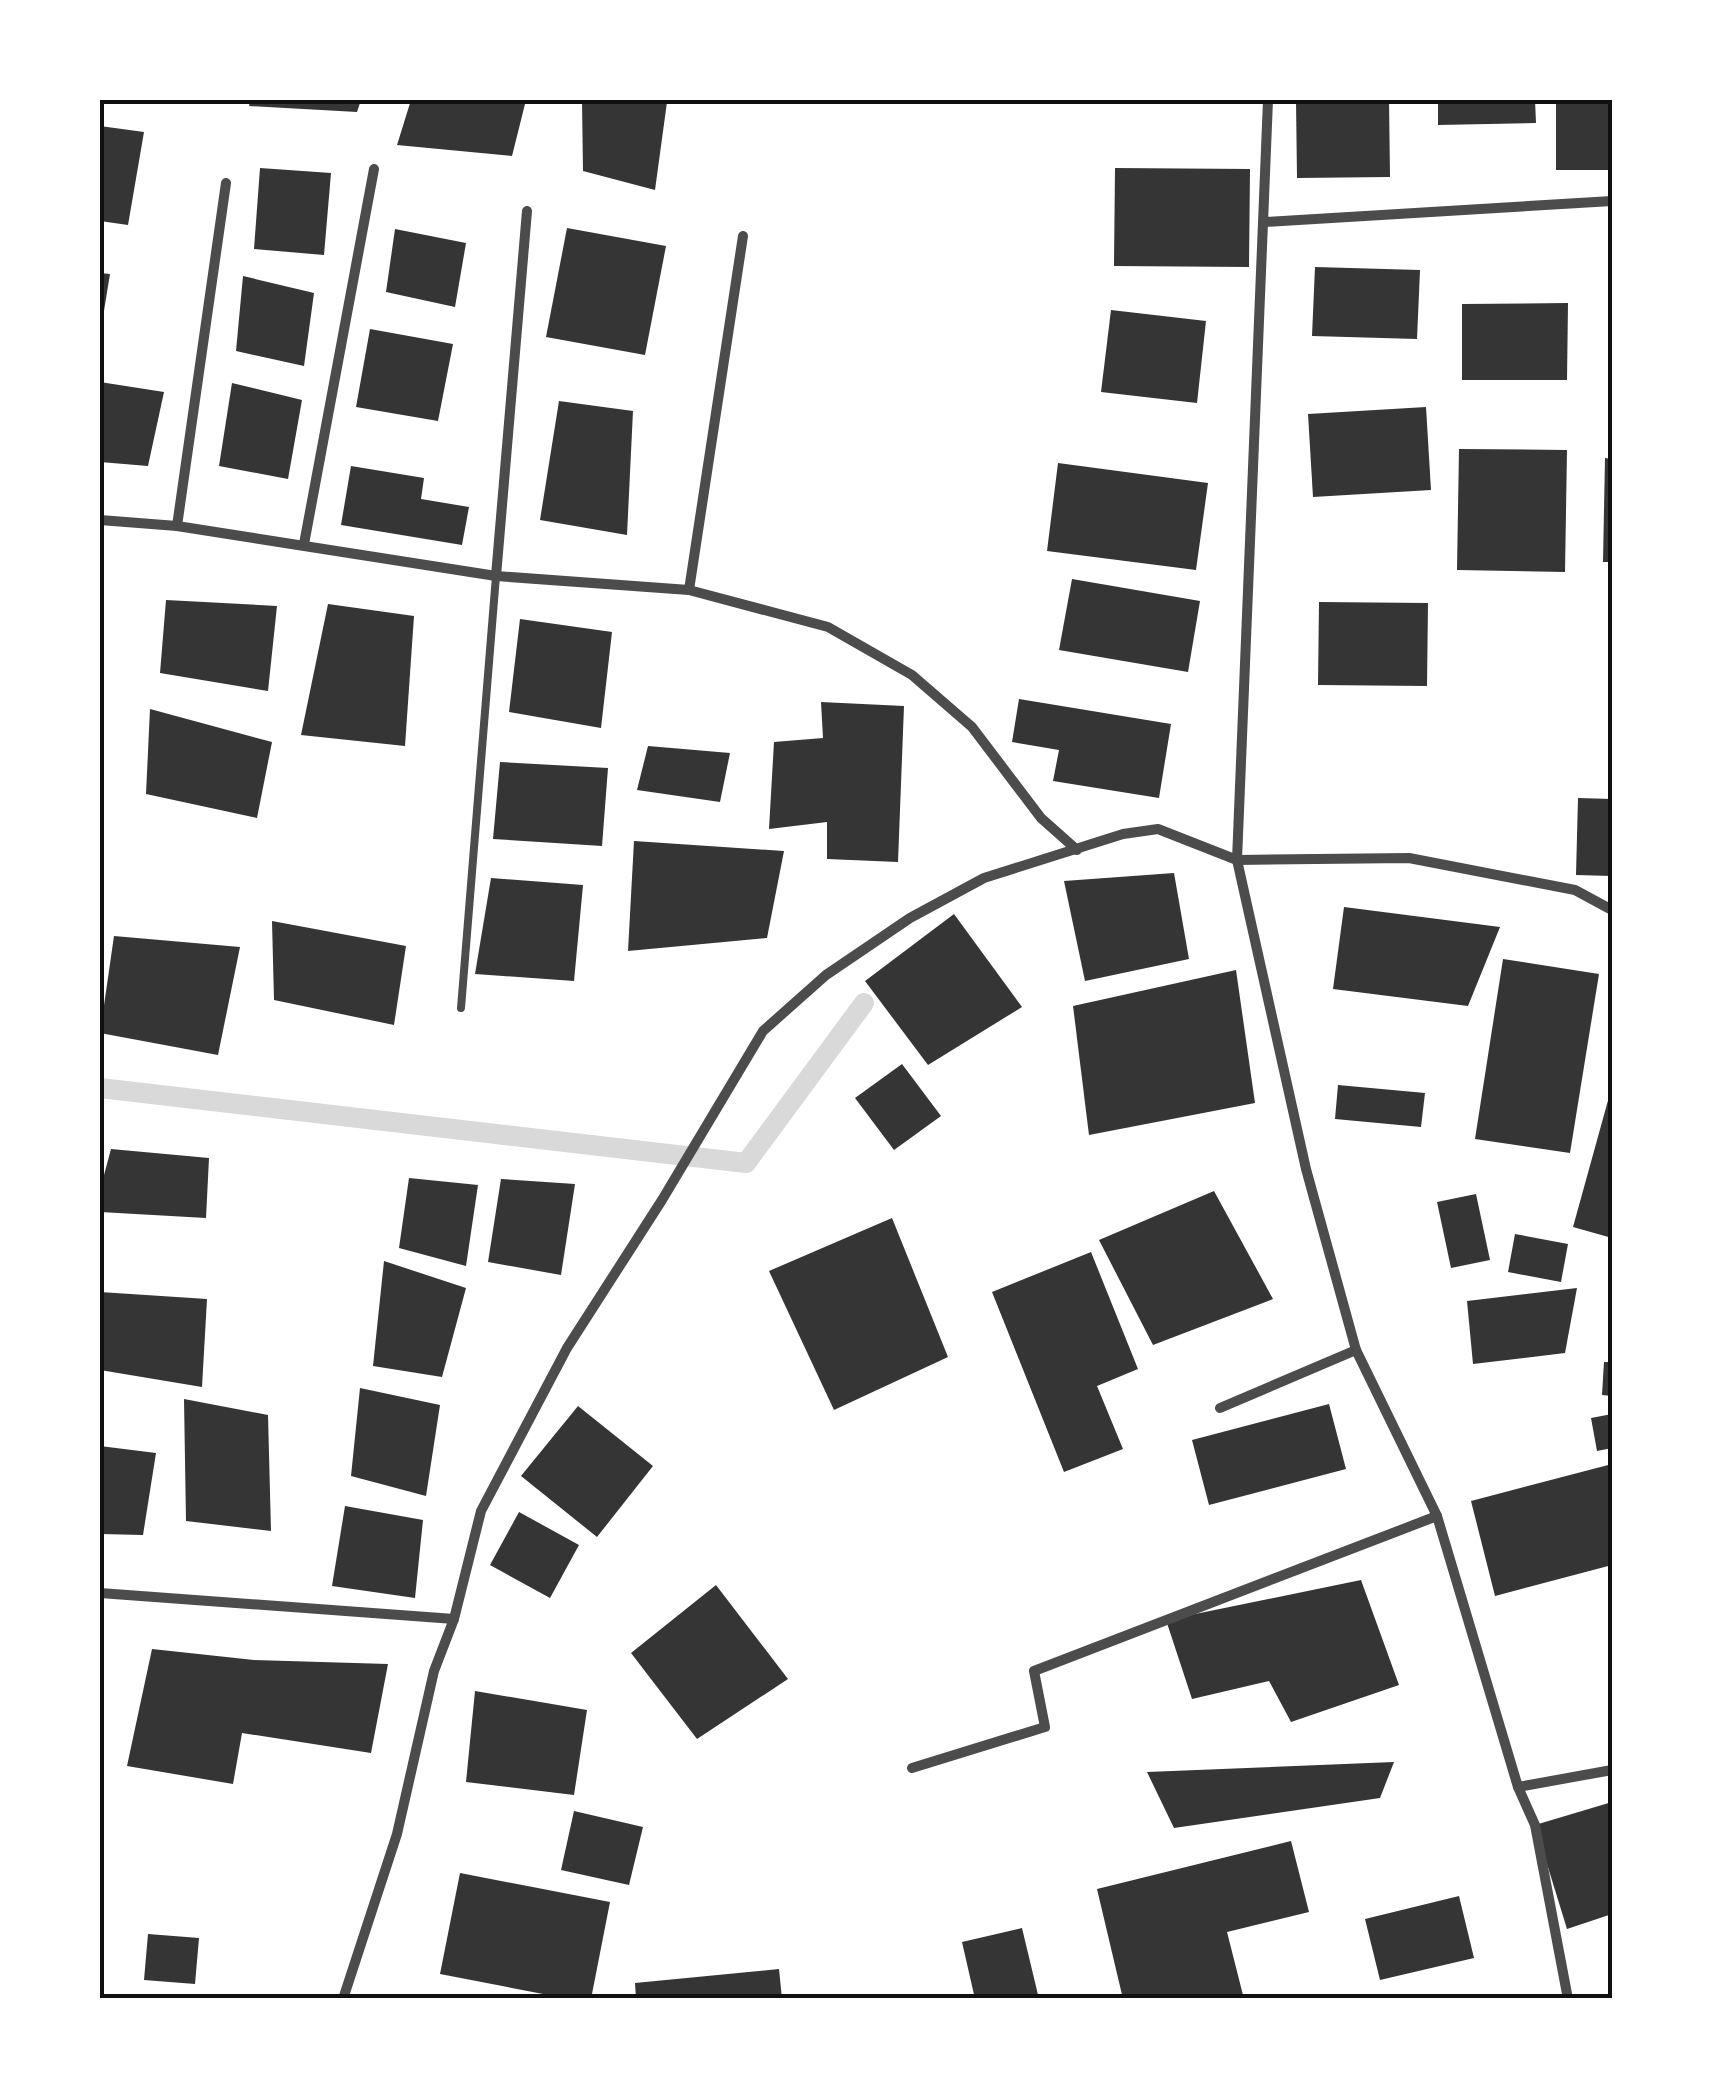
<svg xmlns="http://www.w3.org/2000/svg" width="1712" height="2099" viewBox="0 0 1712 2099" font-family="Cabin,sans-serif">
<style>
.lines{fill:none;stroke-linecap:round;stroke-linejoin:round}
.stream{stroke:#d9d9d9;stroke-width:20}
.building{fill:#353535}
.service{stroke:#4c4c4c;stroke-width:8}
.minor{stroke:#4c4c4c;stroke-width:10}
.neatline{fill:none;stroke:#111;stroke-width:4}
</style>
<rect width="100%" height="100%" fill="#fff"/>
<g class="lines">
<path class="stream" d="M100,1088L746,1163L864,1003"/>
</g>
<g class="building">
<path d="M250,100H361L357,112L249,106Z"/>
<path d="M411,100H526L512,156L397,145Z"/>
<path d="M582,100L667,102L655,190L583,171Z"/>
<path d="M1296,100H1389L1390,177L1297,178Z"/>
<path d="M1438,100H1535L1536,123L1438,125Z"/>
<rect x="1556" y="100" width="56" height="70"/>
<path d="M100,126L144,132L128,225L100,221Z"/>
<path d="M260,168L331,173L324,255L254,249Z"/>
<path d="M1115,168L1250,169L1249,267L1114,266Z"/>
<path d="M567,228L666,246L645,355L546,337Z"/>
<path d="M395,229L466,243L455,307L386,292Z"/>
<path d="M1315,267L1420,270L1417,339L1312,336Z"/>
<path d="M100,273L110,274L102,323H100Z"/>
<path d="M243,276L314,293L304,366L236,351Z"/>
<path d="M1568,303L1567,380H1462V304Z"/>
<path d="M1111,310L1206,321L1197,403L1101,392Z"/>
<path d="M370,329L453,344L438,421L356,407Z"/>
<path d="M100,382L164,392L148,466L100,462Z"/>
<path d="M232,383L302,400L288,479L219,466Z"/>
<path d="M559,401L633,411L627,535L540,520Z"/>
<path d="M1426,407L1431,490L1313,497L1308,414Z"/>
<path d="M1459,449L1567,450L1565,572L1457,570Z"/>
<path d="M1605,458L1612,459V562H1603Z"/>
<path d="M1058,463L1208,483L1196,570L1047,551Z"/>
<path d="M351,466L424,478L421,499L469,507L462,545L341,525Z"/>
<path d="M1072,579L1200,601L1188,672L1059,650Z"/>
<path d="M166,600L277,606L268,691L160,673Z"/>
<path d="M1319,602L1428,603L1427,686L1318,685Z"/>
<path d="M328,604L414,616L405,746L301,735Z"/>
<path d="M520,619L612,632L601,728L509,712Z"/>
<path d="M1019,699L1171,724L1159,798L1053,781L1059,750L1012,742Z"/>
<path d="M821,702L904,706L898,862L827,859V822L769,829L774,742L823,738Z"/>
<path d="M150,709L272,742L257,818L146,794Z"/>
<path d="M648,746L730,753L720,802L637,790Z"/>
<path d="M500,762L608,768L602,846L493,839Z"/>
<path d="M1578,798L1612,799V876L1576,875Z"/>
<path d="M634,841L784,851L767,938L628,951Z"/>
<path d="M1174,873L1189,959L1085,981L1064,881Z"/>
<path d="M491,878L583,885L574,981L475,974Z"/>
<path d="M1344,907L1500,927L1468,1006L1333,989Z"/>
<path d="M954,914L1022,1007L928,1065L865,981Z"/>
<path d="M272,921L406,946L394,1025L274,1000Z"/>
<path d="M114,936L240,947L218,1055L100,1033Z"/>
<path d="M1503,959L1599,974L1570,1153L1475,1139Z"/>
<path d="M1236,970L1255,1103L1089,1135L1073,1006Z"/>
<path d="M902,1064L941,1116L894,1150L855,1098Z"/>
<path d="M1338,1085L1425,1093L1421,1127L1335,1119Z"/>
<path d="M1612,1086V1238L1573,1227Z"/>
<path d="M111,1149L209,1158L206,1218L100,1212V1190Z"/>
<path d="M409,1178L478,1185L466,1266L399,1248Z"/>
<path d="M501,1179L575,1184L561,1275L488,1262Z"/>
<path d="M1214,1191L1273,1299L1153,1345L1099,1240Z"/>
<path d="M1476,1194L1490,1260L1451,1268L1437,1202Z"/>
<path d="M892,1218L948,1357L834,1410L769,1271Z"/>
<path d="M1515,1234L1568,1244L1561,1282L1508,1272Z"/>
<path d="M1091,1252L1138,1369L1097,1386L1123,1449L1064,1472L992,1292Z"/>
<path d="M384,1261L466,1288L442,1377L373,1366Z"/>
<path d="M1577,1288L1565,1353L1473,1364L1467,1301Z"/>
<path d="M100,1292L207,1299L202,1387L100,1370Z"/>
<path d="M1604,1362H1612V1396L1602,1395Z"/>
<path d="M360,1388L440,1405L426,1496L351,1476Z"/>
<path d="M184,1399L268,1415L271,1531L186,1521Z"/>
<path d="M1329,1404L1346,1469L1209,1505L1192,1440Z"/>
<path d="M578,1406L653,1466L597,1537L521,1476Z"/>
<path d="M1612,1414V1448L1597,1451L1591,1418Z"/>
<path d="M100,1446L156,1453L143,1535L100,1534Z"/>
<path d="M1612,1464V1565L1495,1596L1471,1501Z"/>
<path d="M345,1506L423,1520L415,1598L332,1586Z"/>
<path d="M519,1512L579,1545L550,1598L490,1565Z"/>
<path d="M1361,1580L1399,1685L1291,1722L1269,1681L1192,1699L1166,1620Z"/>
<path d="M716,1585L788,1679L697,1739L631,1653Z"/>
<path d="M152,1649L254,1660L388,1664L371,1753L242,1733L233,1784L127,1766Z"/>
<path d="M475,1691L587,1710L574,1795L466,1782Z"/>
<path d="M1394,1762L1380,1798L1174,1828L1147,1772Z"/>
<path d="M1612,1802V1914L1567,1929L1535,1825Z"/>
<path d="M574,1811L643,1827L629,1885L561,1870Z"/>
<path d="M1291,1841L1309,1912L1227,1932L1244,1999H1123L1097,1889Z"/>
<path d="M460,1873L610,1902L591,1999H569L440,1974Z"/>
<path d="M1459,1896L1474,1958L1380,1980L1365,1919Z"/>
<path d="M1022,1928L1039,1999H975L962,1942Z"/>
<path d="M148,1934L199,1938L195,1984L144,1980Z"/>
<path d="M779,1969L782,1999H636L635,1983Z"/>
</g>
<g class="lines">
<path class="service" d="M461,1008L496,576"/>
<g class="minor">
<path d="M1268,100L1237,860L1306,1169L1356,1350L1437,1516L1518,1787L1535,1825L1568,1999"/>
<path d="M1264,222L1612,201"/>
<path d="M100,520L177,526L496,576L689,590L828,627L912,675L972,727L1041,818L1077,850"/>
<path d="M177,526L226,183"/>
<path d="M304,544L374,169"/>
<path d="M496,576L527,211"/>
<path d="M689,590L743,236"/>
<path d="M1220,1408L1356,1350"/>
<path d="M100,1593L454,1619"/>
<path d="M912,1768L1045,1727L1034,1671L1437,1516"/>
<path d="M1518,1787L1612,1770"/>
<path d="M343,1999L397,1834L434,1671L454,1619L481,1511L567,1348L662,1200L763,1031L826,975L910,918L984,878L1123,834L1158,829L1237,860L1409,858L1575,890L1612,910"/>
</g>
</g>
<rect width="1712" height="2099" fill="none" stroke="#ffffff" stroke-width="205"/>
<rect x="102" y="102" width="1508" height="1894" class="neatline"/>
</svg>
